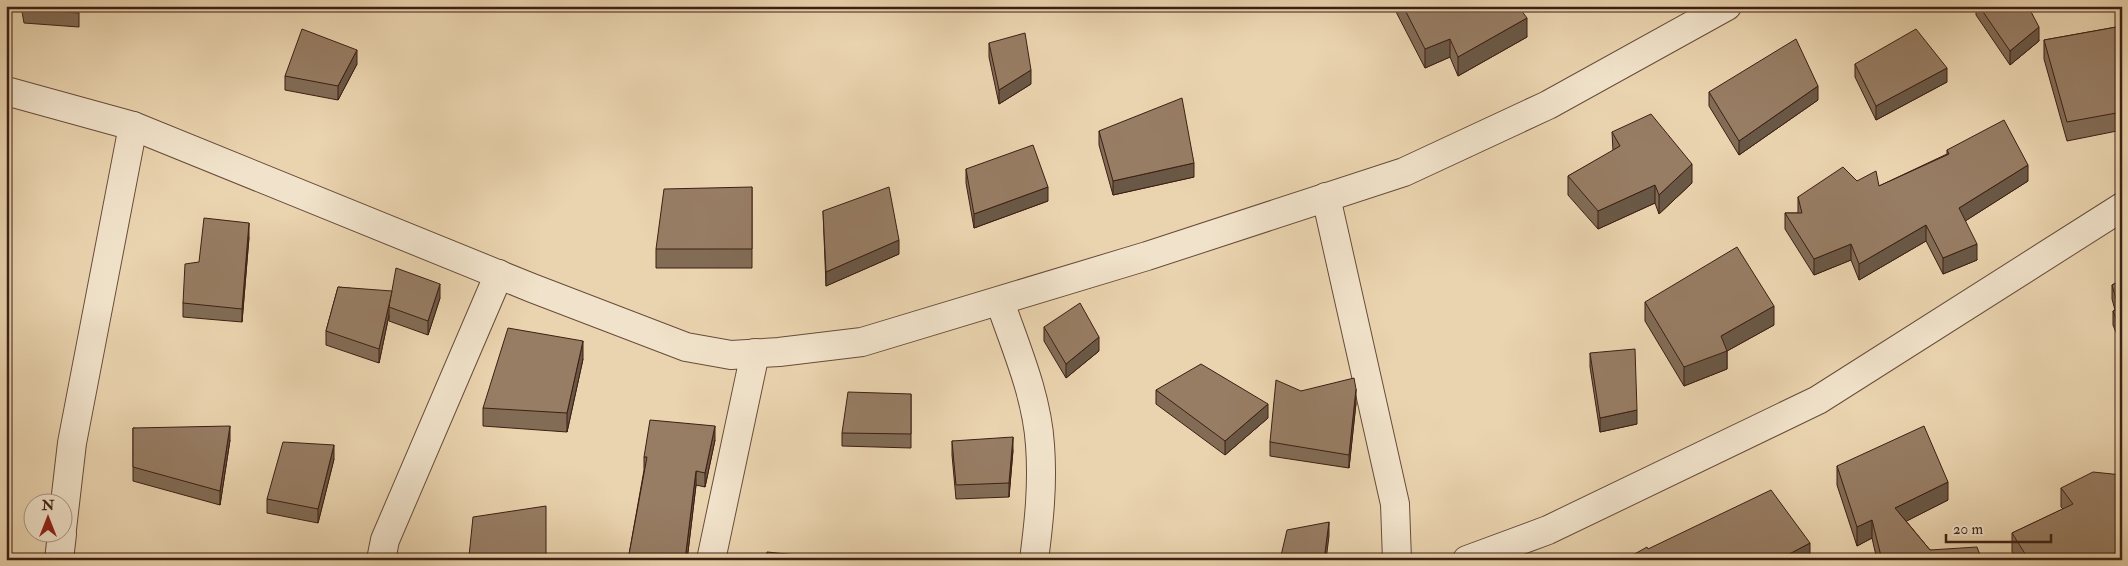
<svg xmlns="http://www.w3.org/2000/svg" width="2128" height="566" viewBox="0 0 2128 566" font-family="'IM FELL Double Pica',serif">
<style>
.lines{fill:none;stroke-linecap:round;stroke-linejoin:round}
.minor-casing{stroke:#684c3a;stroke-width:30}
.minor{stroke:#f1e3cb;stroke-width:28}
.wall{fill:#826c56;stroke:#3d1f13}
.shaded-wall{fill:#6a5846;stroke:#3d1f13}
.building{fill:#977d64;stroke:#3d1f13}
</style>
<rect width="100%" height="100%" fill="#ead4af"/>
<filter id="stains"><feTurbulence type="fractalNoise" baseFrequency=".004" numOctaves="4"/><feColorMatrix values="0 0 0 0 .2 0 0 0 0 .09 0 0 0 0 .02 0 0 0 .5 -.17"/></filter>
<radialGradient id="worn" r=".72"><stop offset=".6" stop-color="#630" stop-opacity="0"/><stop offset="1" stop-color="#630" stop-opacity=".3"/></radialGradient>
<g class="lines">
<g class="minor-casing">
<g id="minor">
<path d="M6,91L133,126L532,288L686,347L731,355L779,352L862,342L1147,256L1404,172L1548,105L1727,6"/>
<path d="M1326,197L1395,504L1397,560"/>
<path d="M1000,302C1016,348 1037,396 1040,445C1043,484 1039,522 1034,560"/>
<path d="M62,529L72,443L133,126"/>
<path d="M59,560L62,534"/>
<path d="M381,560L385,540L499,274"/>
<path d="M711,560L755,353"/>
<path d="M1467,560L1548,530L1818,400L2122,207"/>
</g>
</g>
<use href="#minor" class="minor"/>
</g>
<g class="wall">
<path d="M21,6H79V27L24,23Z"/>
<path d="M1393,6H1518L1527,37L1458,76L1450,57L1425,68Z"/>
<path d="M1976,6H2028L2039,41L2010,65L1976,15Z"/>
<path d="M2122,26V130L2067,141L2044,59V40Z"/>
<path d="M989,43L1031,84L999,104L989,57Z"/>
<path d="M357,64L338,100L285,90V76Z"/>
<path d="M1855,64L1947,82L1876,120L1855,77Z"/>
<path d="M1709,92L1818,100L1739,155L1709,106Z"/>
<path d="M1099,131L1194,177L1113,195L1099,145Z"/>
<path d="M1612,132L1692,183L1659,214L1655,203L1598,229L1568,195V176L1613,151Z"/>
<path d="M1947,150L2028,181L1965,221L1977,260L1943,274L1926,241L1859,280L1851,260L1814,275L1785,229V213H1798V197L1857,181L1879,186L1947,154Z"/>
<path d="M966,169L1048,201L974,228L966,183Z"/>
<path d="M752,187V268H656V249Z"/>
<path d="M823,211L899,254L826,286Z"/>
<path d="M249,237L242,322L183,317V303L199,262Z"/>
<path d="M2122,280V347L2113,325V311L2115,310L2112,299V285Z"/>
<path d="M338,287L440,298L428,335L389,321V315L379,363L326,345V331Z"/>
<path d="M1645,302L1774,325L1727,351V369L1684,386L1645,321Z"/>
<path d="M1044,327L1099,351L1066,378L1044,341Z"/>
<path d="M1590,353L1637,424L1600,432L1590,367Z"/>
<path d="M583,359L567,432L483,426V408Z"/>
<path d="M1156,390L1268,418L1225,455L1156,404Z"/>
<path d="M1301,391L1356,403L1349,468L1270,456V442Z"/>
<path d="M911,394V448L842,446V433Z"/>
<path d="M133,428L230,440L220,505L133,481Z"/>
<path d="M715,440L705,487L696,485L687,560H628L644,470V457Z"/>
<path d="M952,441L1013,450L1009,497L956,499L952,455Z"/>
<path d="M6,459L8,533V547H6Z"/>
<path d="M334,459L318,523L267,513V499Z"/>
<path d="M1837,466L1948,500L1906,521L1930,550L1982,560H1877L1872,538L1857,546L1837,485Z"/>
<path d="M2061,488L2122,560H2017L2012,552V533L2063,509L2061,507Z"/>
<path d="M469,556L546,560H469Z"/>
</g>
<g class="shaded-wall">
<path d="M1527,18V37L1458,76V57Z"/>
<path d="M2039,27V41L2010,65V51Z"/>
<path d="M1450,39V57L1425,68V49Z"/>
<path d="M357,50V64L338,100V86Z"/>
<path d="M1947,68V82L1876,120V106Z"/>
<path d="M1031,70V84L999,104V90Z"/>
<path d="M1818,86V100L1739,155V141Z"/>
<path d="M1194,163V177L1113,195V181Z"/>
<path d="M1692,164V183L1659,214V195Z"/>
<path d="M2028,165V181L1959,225V208Z"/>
<path d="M1655,185V203L1598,229V211Z"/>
<path d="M1048,187V201L974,228V214Z"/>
<path d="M249,223V237L242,322V309Z"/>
<path d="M1926,225V241L1859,280V264Z"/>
<path d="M899,240V254L826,286V272Z"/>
<path d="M1851,244V260L1814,275V259Z"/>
<path d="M1977,244V260L1943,274V258Z"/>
<path d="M440,284V298L428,335V321Z"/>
<path d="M392,291L389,307V315L379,363V349Z"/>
<path d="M1774,306V325L1727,351V369L1684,386V367L1721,336Z"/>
<path d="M1099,337V351L1066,378V364Z"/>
<path d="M583,341V359L567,432V413Z"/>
<path d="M1356,389V403L1349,468V455Z"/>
<path d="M1268,404V418L1225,455V441Z"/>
<path d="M1637,410V424L1600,432V418Z"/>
<path d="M230,426V440L220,505V491Z"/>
<path d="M715,426V440L705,487V473Z"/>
<path d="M1013,437V450L1009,497V483Z"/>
<path d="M334,445V459L318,523V509Z"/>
<path d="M696,471V485L687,560H685Z"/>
<path d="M1948,482V500L1895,527V508Z"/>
<path d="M1872,520V538L1857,546V527Z"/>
<path d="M1329,522V536L1326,560H1324Z"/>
<path d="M1810,543V560H1778Z"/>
<path d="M2122,550V560H2100Z"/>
</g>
<g class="building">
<path d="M24,6H79V13L24,9Z"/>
<path d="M1403,6H1518L1527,18L1458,57L1450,39L1425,49Z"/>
<path d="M1979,6H2028L2039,27L2010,51Z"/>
<path d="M2122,26V112L2067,122L2044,40Z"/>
<path d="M302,29L357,50L338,86L285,76Z"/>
<path d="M1916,29L1947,68L1876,106L1855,64Z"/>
<path d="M1025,33L1031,70L999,90L989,43Z"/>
<path d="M1796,39L1818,86L1739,141L1709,92Z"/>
<path d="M1182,98L1194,163L1113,181L1099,131Z"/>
<path d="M1651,114L1692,164L1659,195L1655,185L1598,211L1568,176L1620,146L1612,132Z"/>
<path d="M2004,120L2028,165L1959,208L1977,244L1943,258L1926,225L1859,264L1851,244L1814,259L1785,213H1802L1798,197L1843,167L1857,181L1876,171L1879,186L1949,154L1947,150Z"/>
<path d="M1033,145L1048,187L974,214L966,169Z"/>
<path d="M752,187V249H656L664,189Z"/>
<path d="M889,187L899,240L826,272L823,211Z"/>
<path d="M204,218L249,223L242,309L183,303L185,264L199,262Z"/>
<path d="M1737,247L1774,306L1721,336L1727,351L1684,367L1645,302Z"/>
<path d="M396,268L440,284L428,321L389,307Z"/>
<path d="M2122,280V333L2113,311L2119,309L2112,285Z"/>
<path d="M338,287L392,291L379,349L326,331Z"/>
<path d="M1080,303L1099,337L1066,364L1044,327Z"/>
<path d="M508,328L583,341L567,413L483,408Z"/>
<path d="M1635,349L1637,410L1600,418L1590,353Z"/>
<path d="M1201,364L1268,404L1225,441L1156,390Z"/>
<path d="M1354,378L1356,389L1349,455L1270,442L1276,380L1301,391Z"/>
<path d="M848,392L911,394V434L842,433Z"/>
<path d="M650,420L715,426L705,473L696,471L685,560H628L647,457H644Z"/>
<path d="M230,426L220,491L133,467V428Z"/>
<path d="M1924,426L1948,482L1895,508L1930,550L1977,547L1982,560H1882L1872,520L1857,527L1837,466Z"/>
<path d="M1013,437L1009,483L956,485L952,441Z"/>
<path d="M283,442L334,445L318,509L267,499Z"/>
<rect x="6" y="459" width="2" height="74"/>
<path d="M2093,472L2122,475V550L2100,560H2029L2012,533L2073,504L2061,488Z"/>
<path d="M1771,490L1810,543L1778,560H1624L1647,547L1648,549Z"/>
<path d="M546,506V560H499L469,556L473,517Z"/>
<path d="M1329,522L1324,560H1280L1287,530Z"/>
<path d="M767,552L827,558V560H766Z"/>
<path d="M116,556L167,558V560H116Z"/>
</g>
<rect width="2128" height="566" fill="none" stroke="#ead4af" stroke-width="25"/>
<rect x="8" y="8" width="2113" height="551" fill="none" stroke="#3d1f13" stroke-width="2.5"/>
<rect x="12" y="12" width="2103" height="541" fill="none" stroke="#3d1f13"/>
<g transform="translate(48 518)"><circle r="24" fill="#f1e3cb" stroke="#a99581"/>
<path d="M0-4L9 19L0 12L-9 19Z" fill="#8f2418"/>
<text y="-8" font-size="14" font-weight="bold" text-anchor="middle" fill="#3d1f13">N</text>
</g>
<path d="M1946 534v8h105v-8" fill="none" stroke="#3d1f13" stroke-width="2.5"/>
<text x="1953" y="534" font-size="15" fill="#3d1f13" stroke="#f1e3cb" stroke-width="4" paint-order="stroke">20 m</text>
<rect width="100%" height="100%" filter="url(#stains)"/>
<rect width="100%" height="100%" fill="url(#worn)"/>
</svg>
